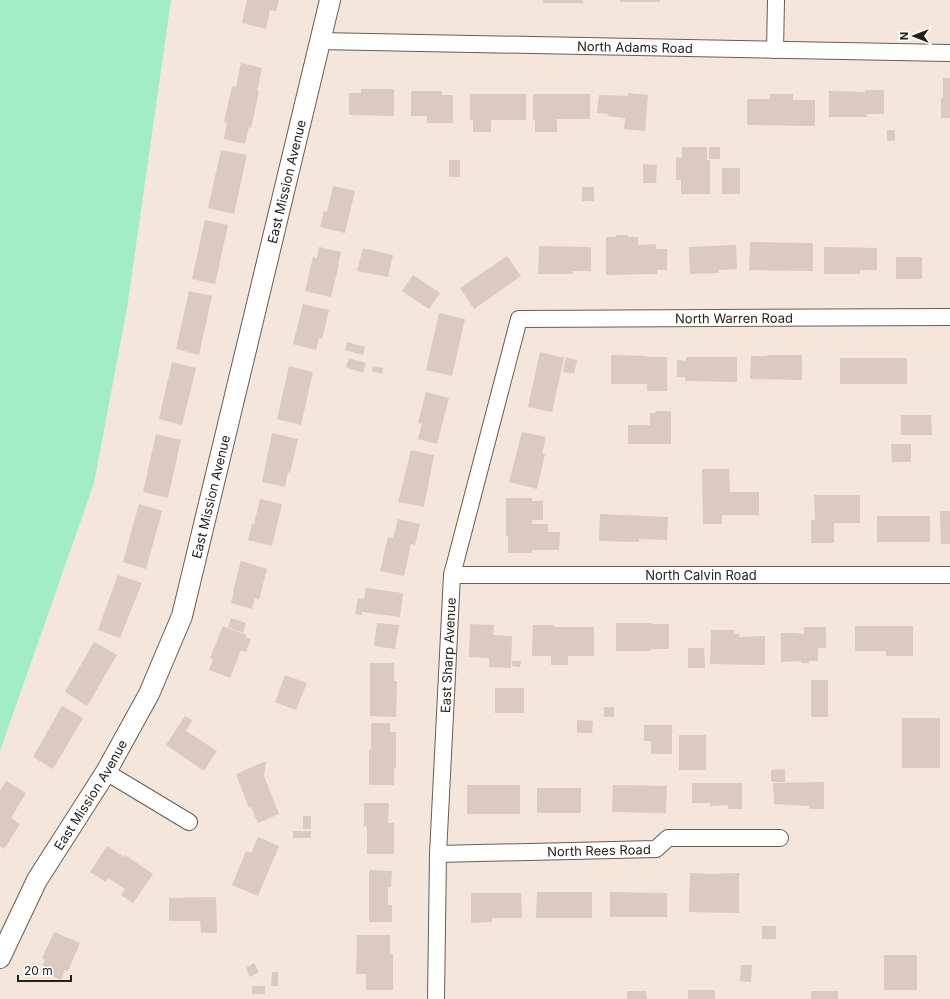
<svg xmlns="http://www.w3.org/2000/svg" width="950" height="999" viewBox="0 0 950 999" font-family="Inter,sans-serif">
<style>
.green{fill:#a2edc6}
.building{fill:#dbc9c2}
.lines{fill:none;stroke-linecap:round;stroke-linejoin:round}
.minor-casing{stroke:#6a5d53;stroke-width:18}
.tertiary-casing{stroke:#6a5d53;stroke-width:22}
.minor{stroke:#fff;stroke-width:16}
.tertiary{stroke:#fff;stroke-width:20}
.labels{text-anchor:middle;stroke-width:3.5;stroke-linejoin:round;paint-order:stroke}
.street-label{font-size:13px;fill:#26211d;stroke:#fff}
</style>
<rect width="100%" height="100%" fill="#f4e6da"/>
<path class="green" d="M0,0H171L127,308L94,483L0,751Z"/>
<g class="building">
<path d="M247,0H279L276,11L270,10L266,29L242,23Z"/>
<rect x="543" y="0" width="40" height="3"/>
<rect x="620" y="0" width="40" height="2"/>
<path d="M241,63L262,68L257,91H259L251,128L249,127L245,144L224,139L227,123L224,122L232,86L236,87Z"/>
<path d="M943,78H950V118H941V98H943Z"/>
<path d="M361,89H394V116L349,115V93H361Z"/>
<path d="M865,90H884V114H867V117H829V91L865,92Z"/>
<path d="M411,91H442V95H453V123H427V116H411Z"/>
<path d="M628,93L648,95L645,131L624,129L625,118L608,116V114L597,113L599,95L628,96Z"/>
<path d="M470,94H526V120H491V132H473V120H470Z"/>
<path d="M533,94H590V119H557V132H535V120H533Z"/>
<path d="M770,94H793V100H815V126L747,125V99H770Z"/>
<rect x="887" y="130" width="8" height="11"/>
<path d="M682,147H707V160H710V194H681V180H676V157L682,158Z"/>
<rect x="709" y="147" width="11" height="12"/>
<path d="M221,150L247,155L234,214L208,208Z"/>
<rect x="449" y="160" width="11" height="17"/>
<path d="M643,164L657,165L656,183H643Z"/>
<rect x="722" y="168" width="18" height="26"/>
<path d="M333,186L355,191L345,233L320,227L324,211L327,212Z"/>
<rect x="582" y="187" width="12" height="14"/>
<path d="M205,220L228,225L215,284L192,279Z"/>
<path d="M616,235H628V237H638V245L656,244V249H667V270H657V274L606,275V237H616Z"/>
<path d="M750,242L813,243V271L749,270Z"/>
<path d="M736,245L737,269L719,270V273L690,274L689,247Z"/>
<path d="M539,246L591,247V271H573V274H538Z"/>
<path d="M319,247L341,252L338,264H339L331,297L305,291L313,257L317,258Z"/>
<path d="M824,247L877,248V270H860V274H824Z"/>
<path d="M363,248L393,255L388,277L357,271Z"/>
<path d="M507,256L521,276L474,309L460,288Z"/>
<rect x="896" y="257" width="26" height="22"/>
<path d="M413,275L440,293L429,309L402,291Z"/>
<path d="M189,291L212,296L199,355L176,349Z"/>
<path d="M303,304L329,310L322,339L319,338L316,350L293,344Z"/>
<path d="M439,313L465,319L452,376L426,370Z"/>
<path d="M347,342L365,347L363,355L345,350Z"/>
<path d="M540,352L564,358L552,412L528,407Z"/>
<path d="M611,355L647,356V357H667V391H647V384H611Z"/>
<path d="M767,355H802V380L750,379L751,356H767Z"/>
<path d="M566,357L577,360L574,374L563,372Z"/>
<path d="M686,357H737V382L685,381V377H677V360L686,361Z"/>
<path d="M349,358L366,363L363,373L346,367Z"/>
<rect x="840" y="358" width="67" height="26"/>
<path d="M172,362L196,368L182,425L159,419Z"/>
<path d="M289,366L313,372L301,425L277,419Z"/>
<path d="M373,366L383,368L382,374L372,371Z"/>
<path d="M426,392L449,398L437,444L418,439L422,424L418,423Z"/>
<path d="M656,411H671V444H628V425H650V413H656Z"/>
<path d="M901,415H931L932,435H901Z"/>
<path d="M522,432L546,437L542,454H545L537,489L509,482Z"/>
<path d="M272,433L298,439L290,473L288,472L285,487L262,482Z"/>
<path d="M156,434L181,440L168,498L143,492Z"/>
<path d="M891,444H911V462H892Z"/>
<path d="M411,450L434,455L424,507L398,502Z"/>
<path d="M702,469H729L730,492H759V515H722V524H703Z"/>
<path d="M814,495H860V523H834V543H811V520H815Z"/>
<path d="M506,498H532V501H543V520H532V524H548V532H560L559,550H532V553H508V536H506Z"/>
<path d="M260,499L282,504L272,546L248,540L252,524H254Z"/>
<path d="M139,504L162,511L146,569L123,562Z"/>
<path d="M940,511H950V544H941Z"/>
<path d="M600,514L668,517L667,540L639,539V542L599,541Z"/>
<rect x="877" y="516" width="53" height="26"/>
<path d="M398,519L420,524L415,545L411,544L404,576L380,571L388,537L393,538Z"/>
<path d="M241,561L267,569L259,600L255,598L252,609L231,603L234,592L233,591Z"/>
<path d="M118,575L142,583L120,638L98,630Z"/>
<path d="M366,588L403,593L400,617L362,612V615L355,614L358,598L364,599Z"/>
<path d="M231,618L246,623L243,633L228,627Z"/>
<path d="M377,623L399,625L395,649L374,646Z"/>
<path d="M616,623H651V624H669V649H651V651H616Z"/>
<path d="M470,624L494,625L493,635L512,636L511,668L489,667V658L469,657Z"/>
<path d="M533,625H554V627H594V656H568V665H551V656H532Z"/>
<path d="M223,626L246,635V637L251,639L246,652L241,650L230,678L209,670L213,659L210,658Z"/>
<path d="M855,626H913V656H886V651H855Z"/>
<path d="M804,627H826V648H818V661H809V663H801V661L781,662V633H799V634H804Z"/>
<path d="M711,630H734V634H740L739,637L765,636V665L710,664Z"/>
<path d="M94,642L117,655L87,706L65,692Z"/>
<path d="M688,648H704L705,668H688Z"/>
<path d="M512,661H521L520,667L512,666Z"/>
<path d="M370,663H394V681H397L396,717L370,716Z"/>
<path d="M285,675L307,683L296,710L275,702Z"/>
<rect x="811" y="680" width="17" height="37"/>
<rect x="495" y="688" width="29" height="25"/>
<path d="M62,706L83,718L53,769L33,757Z"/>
<rect x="604" y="707" width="10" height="10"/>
<path d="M185,716L192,720L186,731L217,751L204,771L166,745Z"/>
<rect x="902" y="718" width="38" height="50"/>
<path d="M577,720L593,721L592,733H577Z"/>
<path d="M371,723H390V732H396V768H394V785H369V749H371Z"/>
<path d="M644,725H672V754H651V741H644Z"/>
<rect x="679" y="735" width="27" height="35"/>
<path d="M266,761L264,776L279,814L258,823L251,807L249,808L236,774Z"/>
<path d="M785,769V782H771V770Z"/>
<path d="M6,781L26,793L11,818L20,824L4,849L0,846V791Z"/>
<path d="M824,782V809H809V806L774,804L773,783Z"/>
<path d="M692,783H742V809H728V805L710,806V803H692Z"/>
<rect x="467" y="785" width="53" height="29"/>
<path d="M613,785L667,786L666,813L612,812Z"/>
<rect x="537" y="788" width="44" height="25"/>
<path d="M364,803H389L388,823H394V854H367V827L364,826Z"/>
<rect x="303" y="816" width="8" height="13"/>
<rect x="293" y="831" width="18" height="7"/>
<path d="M258,837L279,846L258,896L232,885L246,851L251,853Z"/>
<path d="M107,846L124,857L125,855L153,874L133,903L121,895L125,889L108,878L106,882L90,872Z"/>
<path d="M369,870L392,871L391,887H388V905H392V922H369Z"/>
<path d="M690,873L710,874L739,873V913L689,912Z"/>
<path d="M537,892H592V918H536Z"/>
<path d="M610,892L667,893V917H610Z"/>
<path d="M471,893H521L522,918H492V922L471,923Z"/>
<path d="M216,897L217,933H201L200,921H169V898Z"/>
<rect x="762" y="926" width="14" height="13"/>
<path d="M54,932L80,943L68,971L65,970L61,980L40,971L45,960L42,958Z"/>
<path d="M357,935H390V954H393V990H366V974H356Z"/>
<rect x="884" y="955" width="33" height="35"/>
<path d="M254,963L259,972L250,977L246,968Z"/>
<path d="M741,965H752L751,982L740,981Z"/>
<path d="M272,972H278V986H271Z"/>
<rect x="252" y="986" width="13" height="8"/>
<rect x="688" y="990" width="27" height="9"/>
<path d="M627,991H646L647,999H627Z"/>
<rect x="811" y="991" width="27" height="8"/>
</g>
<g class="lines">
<g class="minor-casing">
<g id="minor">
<path id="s1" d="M319,41L950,53"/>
<path d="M775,50L776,0"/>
<path id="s2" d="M452,575H950"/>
<path d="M106,772L189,822"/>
<path id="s3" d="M438,854L656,849L668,838H780"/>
<path id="s4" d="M436,999L438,854L452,575L519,319L950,317"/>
</g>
</g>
<g class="tertiary-casing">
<g id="tertiary">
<path id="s5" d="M0,958L37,880L106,772L149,694L182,616L330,0"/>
</g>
</g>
<use href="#minor" class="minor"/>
<use href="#tertiary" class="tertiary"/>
</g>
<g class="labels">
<g class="street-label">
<text dy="5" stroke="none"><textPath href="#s1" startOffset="316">North Adams Road</textPath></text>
<text dy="5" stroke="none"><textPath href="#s5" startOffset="835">East Mission Avenue</textPath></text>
<text dy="5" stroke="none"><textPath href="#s4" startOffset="904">North Warren Road</textPath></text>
<text dy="5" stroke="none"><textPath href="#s5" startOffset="511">East Mission Avenue</textPath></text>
<text dy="5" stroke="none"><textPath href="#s2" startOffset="249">North Calvin Road</textPath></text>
<text dy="5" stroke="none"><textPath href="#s4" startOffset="344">East Sharp Avenue</textPath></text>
<text dy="5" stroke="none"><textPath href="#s5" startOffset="187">East Mission Avenue</textPath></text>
<text dy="5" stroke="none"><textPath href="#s3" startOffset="161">North Rees Road</textPath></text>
</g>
</g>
<g transform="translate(914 36) rotate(270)" stroke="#ffffff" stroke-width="3" paint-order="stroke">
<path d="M0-3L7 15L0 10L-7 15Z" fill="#26211d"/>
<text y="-6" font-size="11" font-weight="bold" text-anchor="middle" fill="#26211d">N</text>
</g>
<path d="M18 975v6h53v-6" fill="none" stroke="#26211d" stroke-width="2"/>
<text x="24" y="975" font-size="12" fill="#26211d" stroke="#ffffff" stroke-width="3" paint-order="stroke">20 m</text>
</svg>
